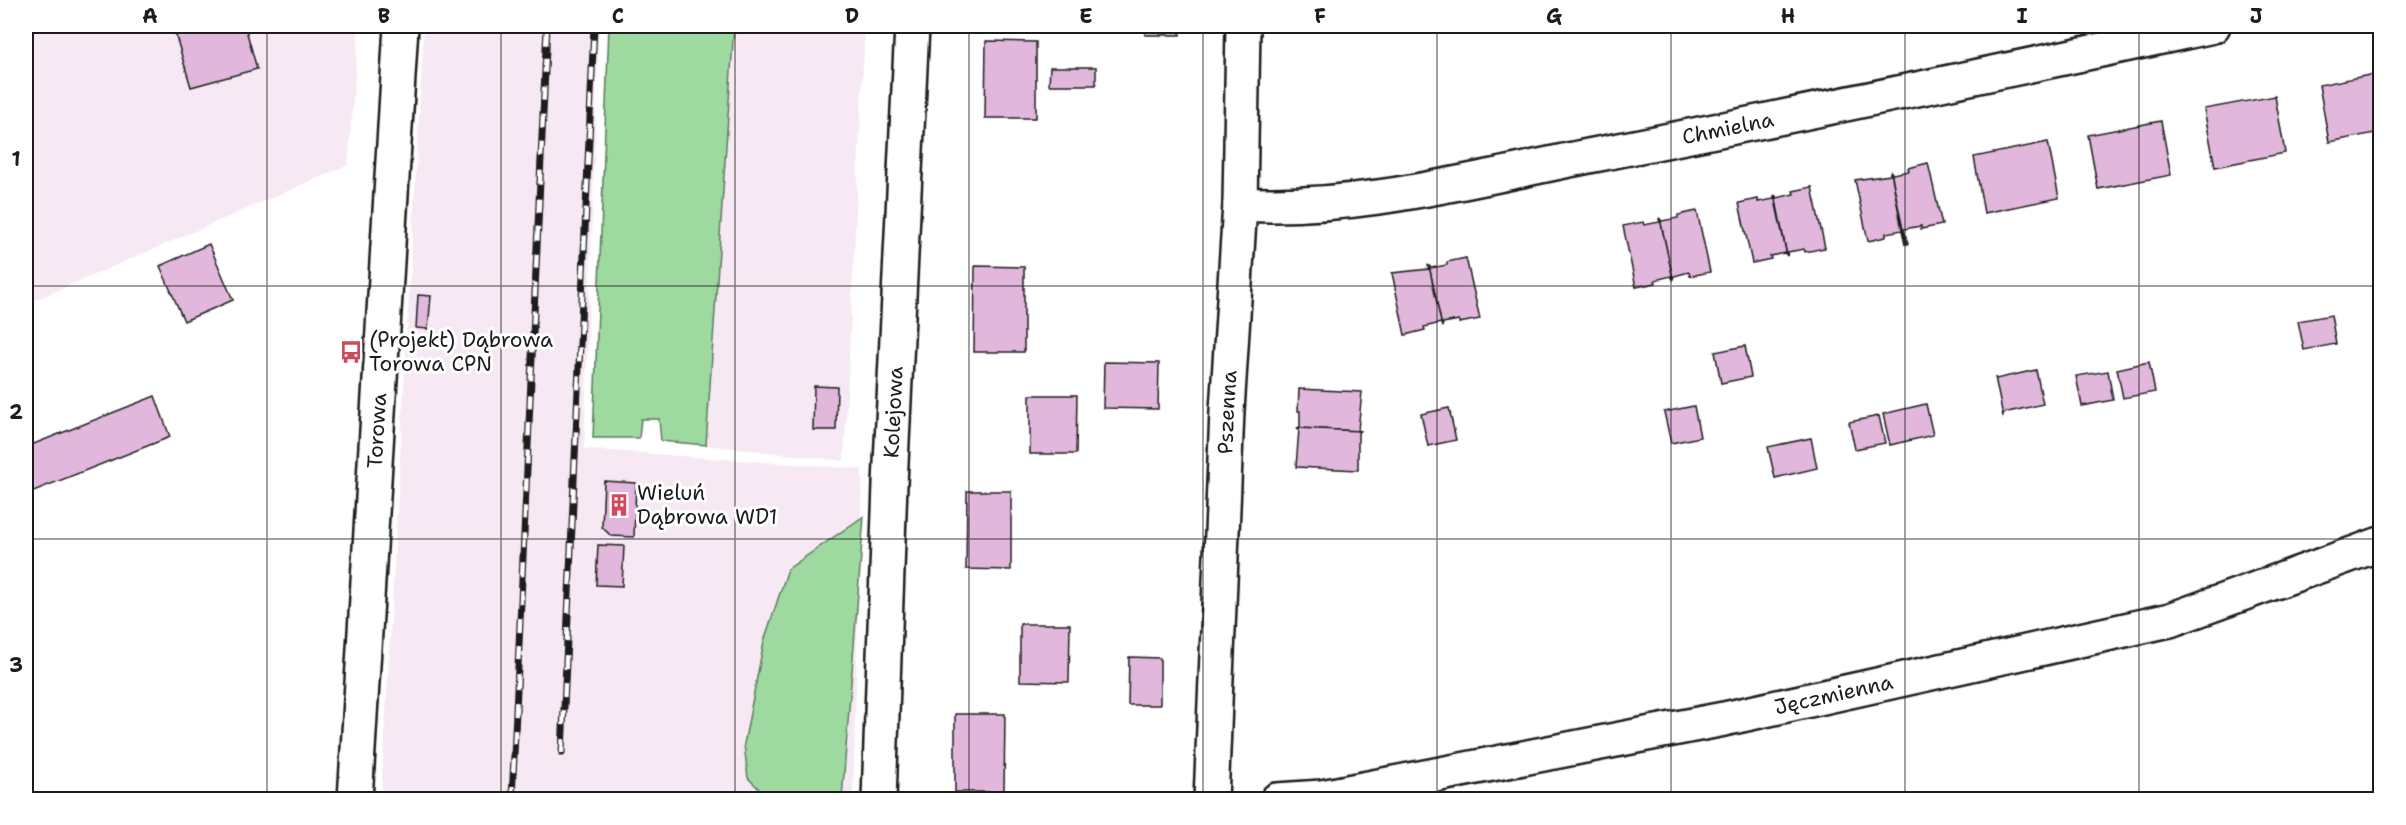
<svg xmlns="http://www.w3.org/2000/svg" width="2406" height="825" viewBox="0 0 2406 825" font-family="'Shantell Sans',sans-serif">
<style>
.built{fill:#f6e9f4}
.green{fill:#9ed9a0;stroke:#5d7a5e;stroke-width:1.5}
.building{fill:#e1b7dc;stroke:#1c1c1c;stroke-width:1.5}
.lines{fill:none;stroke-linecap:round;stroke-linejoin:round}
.minor-casing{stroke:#1c1c1c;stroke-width:38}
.minor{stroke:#fff;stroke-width:33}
.rail-casing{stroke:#1c1c1c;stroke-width:7}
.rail{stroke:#fff;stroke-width:4.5;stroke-dasharray:14;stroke-linecap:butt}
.grid{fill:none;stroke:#1c1c1c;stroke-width:1.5;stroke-opacity:0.55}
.labels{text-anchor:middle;stroke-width:6;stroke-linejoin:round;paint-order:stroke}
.street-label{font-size:21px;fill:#1c1c1c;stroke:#fff}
.poi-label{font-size:21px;fill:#1c1c1c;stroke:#fff;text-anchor:start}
.neatline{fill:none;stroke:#1c1c1c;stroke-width:2}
.grid-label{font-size:20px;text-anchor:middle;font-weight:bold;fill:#1c1c1c}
</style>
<rect width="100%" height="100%" fill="#fff"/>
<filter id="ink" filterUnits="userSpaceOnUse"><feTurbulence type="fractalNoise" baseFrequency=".0167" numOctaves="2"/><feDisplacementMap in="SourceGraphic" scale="12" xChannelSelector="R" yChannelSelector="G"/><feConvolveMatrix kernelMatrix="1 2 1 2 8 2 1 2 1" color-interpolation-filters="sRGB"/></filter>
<g filter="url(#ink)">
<g class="built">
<path d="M26,26H359L348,165L26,304Z"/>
<path d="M424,26H599L584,449L862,469L853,799L381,800Z"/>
<path d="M734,26H865L844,461L706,445Z"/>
</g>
<g class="green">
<path d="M609,26H734L706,445L661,441L659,419H641L639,438H593Z"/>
<path d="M864,516L842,799H769L748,778L744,744L764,641L788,569Z"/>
</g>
<g class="building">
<path d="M173,26H245L257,69L191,87Z"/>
<path d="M1146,26H1180V35H1145Z"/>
<path d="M986,41L1036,42V118H985Z"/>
<path d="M1050,67H1096V85H1049Z"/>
<path d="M2380,73V132L2329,142L2319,85Z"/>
<path d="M2275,96L2285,153L2215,167L2204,109Z"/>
<path d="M2161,121L2171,175L2098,189L2088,135Z"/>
<path d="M2048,142L2059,198L1984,213L1974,157Z"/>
<path d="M1928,163L1942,225L1921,229V226L1904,229L1908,244H1906L1891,172L1893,174L1909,171L1908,168Z"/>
<path d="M1890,172H1891L1905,245L1902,230L1886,233V237L1868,241L1855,180L1890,175Z"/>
<path d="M1812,187L1825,248L1805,252L1804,249L1788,252L1787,256L1775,195L1777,198L1794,194L1793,191Z"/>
<path d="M1774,195L1787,256L1785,253L1770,256L1771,259L1752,263L1739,203L1758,199V202L1774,199Z"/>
<path d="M1697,211L1710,272L1690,276L1689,272L1674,276L1673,279L1660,219L1662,221L1678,218V215Z"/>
<path d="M1659,219H1660L1673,279L1671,276L1655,280L1656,283L1636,287L1623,226L1643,222L1644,225L1660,222Z"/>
<path d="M209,244L233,300L184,321L160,266Z"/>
<path d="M1466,258L1480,319L1459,323V320L1443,323L1442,327L1429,266L1431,268L1447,265V262Z"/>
<path d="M975,266L1024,267V352H974Z"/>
<path d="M1428,266H1429L1442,327L1441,323L1424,327L1425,330L1405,335L1392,273L1429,269Z"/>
<path d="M418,295L431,296L428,329L416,328Z"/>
<path d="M2331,315L2336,344L2304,350L2298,321Z"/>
<path d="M1745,346L1751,377L1721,383L1715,352Z"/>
<path d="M1104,362L1159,363L1158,409L1103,408Z"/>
<path d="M2149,362L2155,392L2123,398L2117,369Z"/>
<path d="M2036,370L2043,404L2004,413L2003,416L1995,377L1996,379Z"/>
<path d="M2108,371L2113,400L2082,406L2076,376Z"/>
<path d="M814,386L837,387L836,430H813Z"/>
<path d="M1299,389L1362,392L1358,430L1360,431L1297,428L1300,427V411H1298Z"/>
<path d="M1030,395H1077L1076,454H1030Z"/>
<path d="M155,396L170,437L26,494V447Z"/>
<path d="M1926,404L1933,435L1890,445L1883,414Z"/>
<path d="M1694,406L1700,437L1671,443L1664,412Z"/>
<path d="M1449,408L1456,440L1428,446L1421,414Z"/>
<path d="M1879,416L1885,443L1855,449L1849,422Z"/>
<path d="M1297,428L1360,431L1358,432V470L1296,467L1299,429Z"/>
<path d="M1811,438L1817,468L1775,478L1768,447Z"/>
<path d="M604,481L636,483L634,537L611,536L602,527Z"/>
<path d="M967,491H1011V570L966,569Z"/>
<path d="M598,545L624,546L622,586L596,585Z"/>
<path d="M1020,624H1070L1069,682L1020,681Z"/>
<path d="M1129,657L1160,658V705H1128Z"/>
<path d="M955,714H1005L1004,792H955Z"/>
</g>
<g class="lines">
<g class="minor-casing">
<g id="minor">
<path id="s1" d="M1240,204C1362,211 1480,177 1599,154C1804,114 2008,70 2213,26"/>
<path id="s2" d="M355,800L401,26"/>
<path id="s3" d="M879,800L890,484L912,26"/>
<path id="s4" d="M1211,800L1227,411L1240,204L1243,26"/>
<path id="s5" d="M1277,800L1322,797L1724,719L2170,620L2380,544"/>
</g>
</g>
<use href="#minor" class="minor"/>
<g class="rail-casing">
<g id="rail">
<path d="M562,753L594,26"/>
<path d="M512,800L547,26"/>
</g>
</g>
<use href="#rail" class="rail"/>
</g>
</g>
<path class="grid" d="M267,26V800M501,26V800M735,26V800M969,26V800M1203,26V800M1437,26V800M1671,26V800M1905,26V800M2139,26V800M26,286H2380M26,539H2380"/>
<defs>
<g id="bus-bare" transform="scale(1.8)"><path d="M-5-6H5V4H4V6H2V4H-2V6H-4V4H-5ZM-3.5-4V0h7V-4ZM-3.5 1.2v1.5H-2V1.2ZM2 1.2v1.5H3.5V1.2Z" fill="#d1495b" stroke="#fff" stroke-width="2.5" paint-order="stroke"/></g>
<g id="building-bare" transform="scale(1.8)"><path d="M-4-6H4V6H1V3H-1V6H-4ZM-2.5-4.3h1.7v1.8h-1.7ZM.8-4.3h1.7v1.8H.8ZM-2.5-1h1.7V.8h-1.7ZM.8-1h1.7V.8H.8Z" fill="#d1495b" stroke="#fff" stroke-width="2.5" paint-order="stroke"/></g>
</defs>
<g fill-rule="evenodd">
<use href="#bus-bare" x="351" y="352"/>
<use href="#building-bare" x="619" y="505"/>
</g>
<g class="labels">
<g class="street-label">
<text dy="7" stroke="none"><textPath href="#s1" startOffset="495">Chmielna</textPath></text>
<text dy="7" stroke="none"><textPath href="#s3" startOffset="388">Kolejowa</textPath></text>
<text dy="7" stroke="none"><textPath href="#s4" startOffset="388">Pszenna</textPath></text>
<text dy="7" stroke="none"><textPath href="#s2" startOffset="370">Torowa</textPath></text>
<text dy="7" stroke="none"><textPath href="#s5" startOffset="567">Jęczmienna</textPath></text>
</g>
<g class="poi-label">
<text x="369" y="347">(Projekt) Dąbrowa<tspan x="369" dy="24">Torowa CPN</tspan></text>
<text x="637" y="500">Wieluń<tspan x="637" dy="24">Dąbrowa WD1</tspan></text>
</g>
</g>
<rect width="2406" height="825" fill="none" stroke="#fff" stroke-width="66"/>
<rect x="33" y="33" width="2340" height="759" class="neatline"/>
<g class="grid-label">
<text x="150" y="23">A</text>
<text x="384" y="23">B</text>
<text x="618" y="23">C</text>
<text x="852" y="23">D</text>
<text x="1086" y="23">E</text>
<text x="1320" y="23">F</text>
<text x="1554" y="23">G</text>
<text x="1788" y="23">H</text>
<text x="2022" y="23">I</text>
<text x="2256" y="23">J</text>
<text x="16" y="166">1</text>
<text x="16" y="419">2</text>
<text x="16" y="672">3</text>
</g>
</svg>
